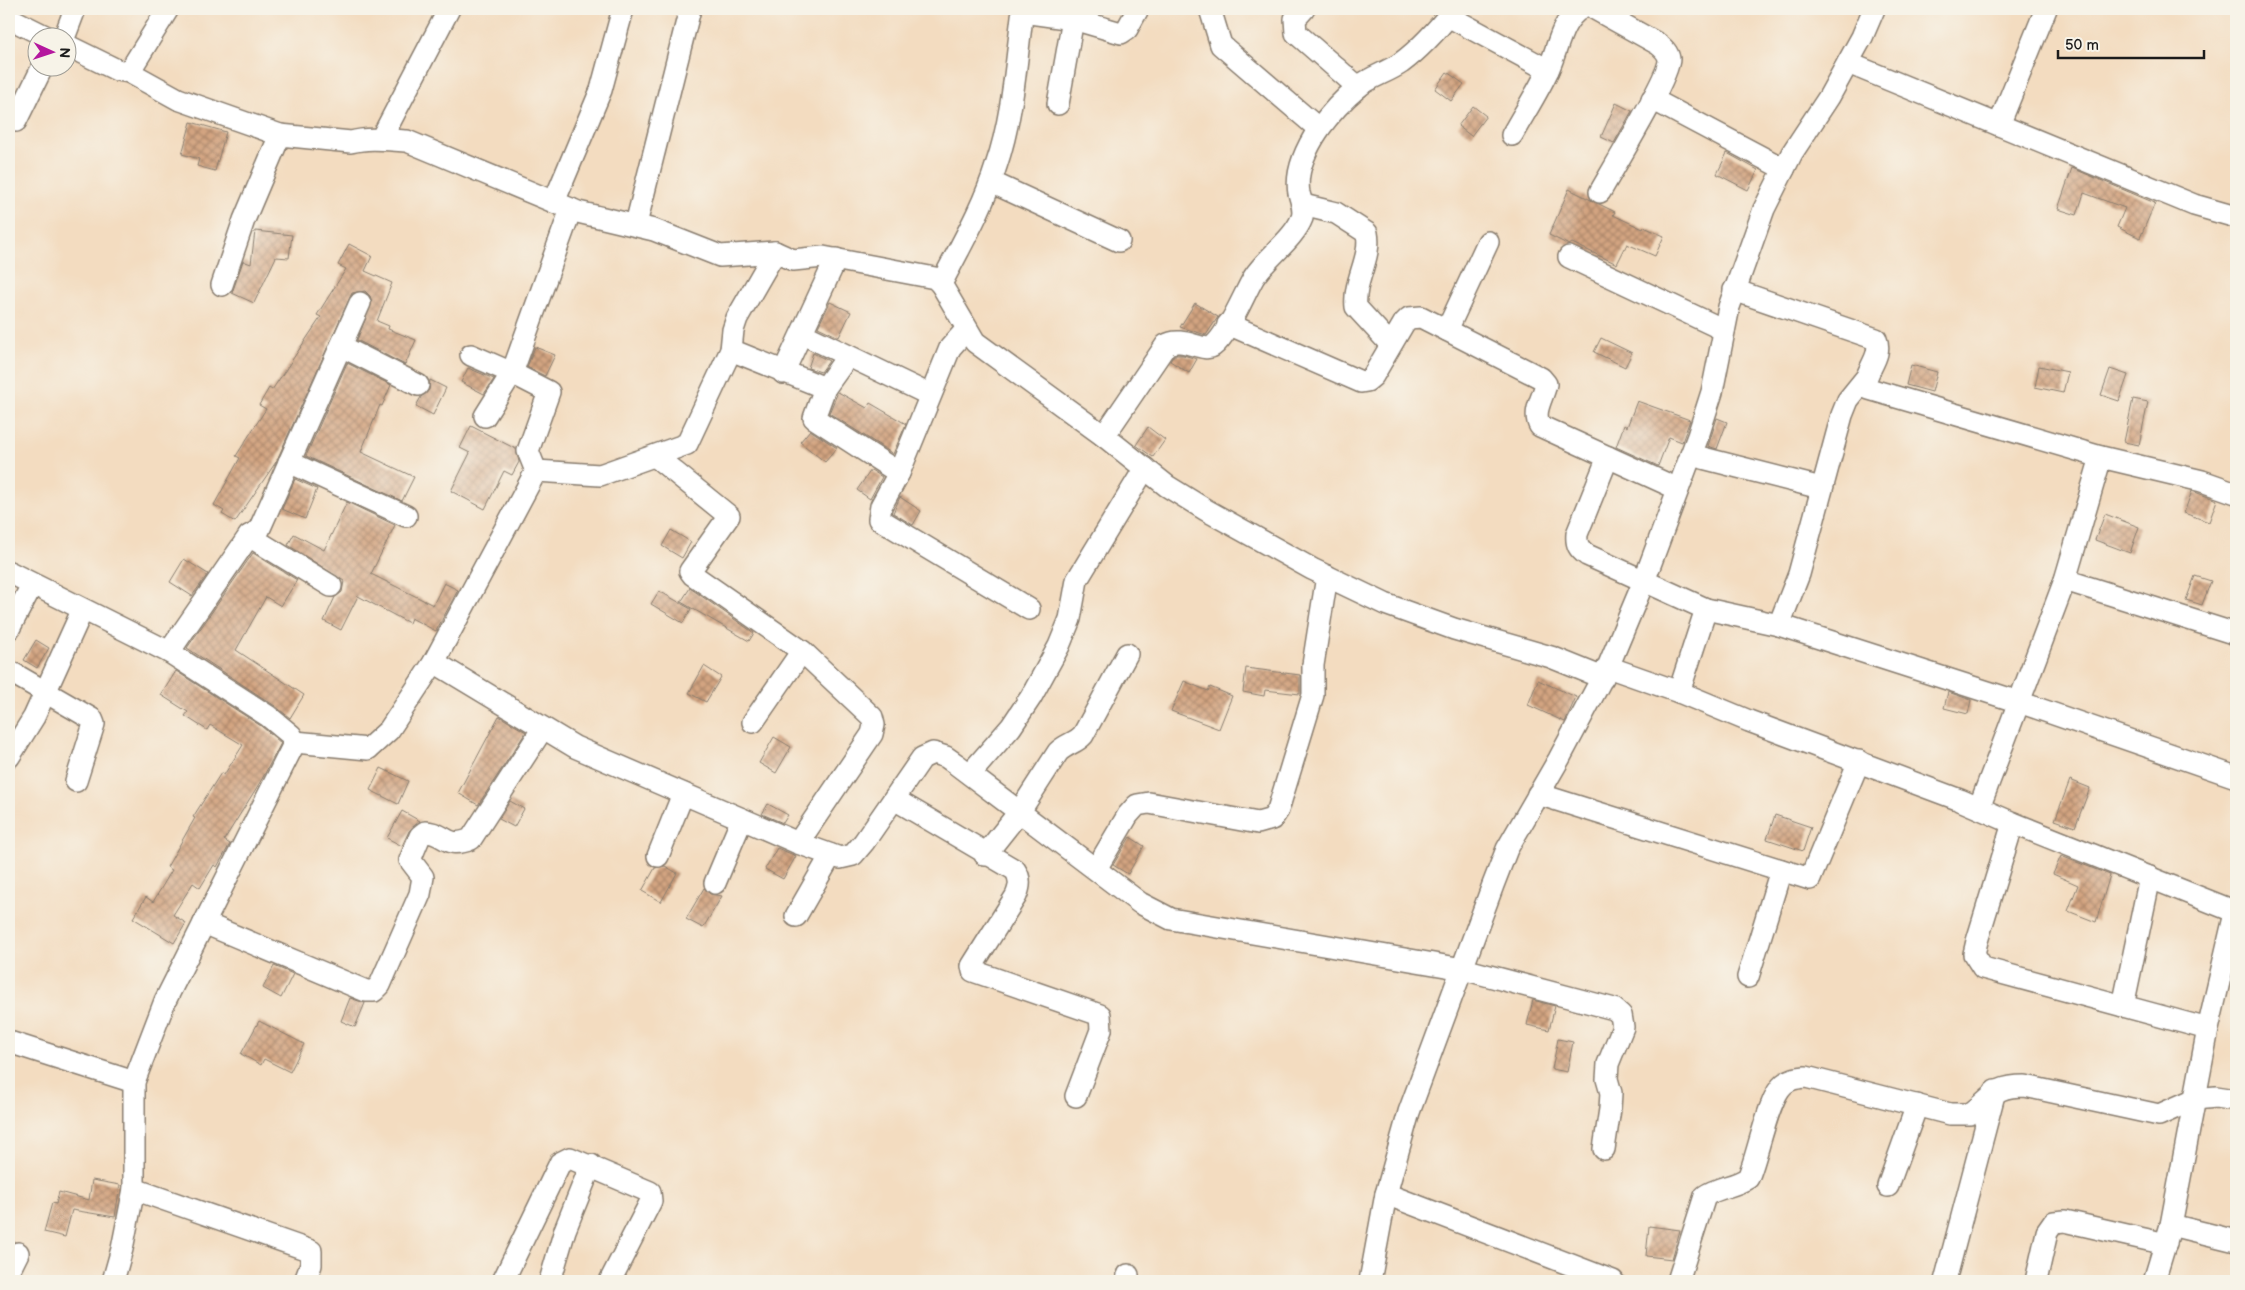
<svg xmlns="http://www.w3.org/2000/svg" width="2245" height="1290" viewBox="0 0 2245 1290" font-family="'Balsamiq Sans',sans-serif">
<style>
.building{fill:url(#building-cross-hatch)}
.lines{fill:none;stroke-linecap:round;stroke-linejoin:round}
.street-casing{stroke:#887c6e;stroke-width:24}
.street{stroke:#fff;stroke-width:21}
</style>
<defs>
<pattern id="building-cross-hatch" width="8" height="8" patternUnits="userSpaceOnUse" patternTransform="scale(1.25)"><rect width="8" height="8" fill="#d3a481"/><path d="M0 0l8 8M0 8l8-8" fill="none" stroke="#aa8569"/></pattern>
</defs>
<rect width="100%" height="100%" fill="#f7f3e8"/>
<filter id="ink" filterUnits="userSpaceOnUse"><feTurbulence type="fractalNoise" baseFrequency=".02" numOctaves="2"/><feDisplacementMap in="SourceGraphic" scale="10" xChannelSelector="R" yChannelSelector="G"/><feConvolveMatrix kernelMatrix="1 2 1 2 8 2 1 2 1" color-interpolation-filters="sRGB"/></filter>
<filter id="wash" filterUnits="userSpaceOnUse"><feTurbulence type="fractalNoise" baseFrequency=".0096" numOctaves="4" result="noise"/><feDisplacementMap in="SourceGraphic" scale="20" xChannelSelector="R" yChannelSelector="G"/><feGaussianBlur stdDeviation="1.12" result="paint"/><feColorMatrix in="noise" values="0 0 0 0 0 0 0 0 0 0 0 0 0 0 0 0 0 1.4 0 .05"/><feComposite in="paint" operator="in"/></filter>
<g filter="url(#wash)">
<rect width="100%" height="100%" fill="#f3dcc0"/>
<g id="blocks">
<g class="building">
<path d="M1447,72L1464,84L1451,101L1435,89Z"/>
<path d="M1616,103L1632,111L1614,143L1601,137Z"/>
<path d="M1473,106L1486,116L1471,136L1458,126Z"/>
<path d="M191,122L226,132L215,171L197,166L199,159L182,154Z"/>
<path d="M1727,153L1758,170L1748,190L1717,174Z"/>
<path d="M2072,168L2155,203L2140,238L2117,227L2125,208L2084,193L2077,215L2058,209Z"/>
<path d="M1569,189L1615,212L1613,215L1643,229L1644,227L1664,236L1655,256L1627,244L1617,264L1572,243L1569,245L1549,235Z"/>
<path d="M255,231L292,235L289,258L276,257L254,303L232,293L243,261L251,264Z"/>
<path d="M349,244L372,256L365,271L392,283L377,321L389,326L388,329L416,340L405,365L357,340L372,302L370,296L365,291L352,293L276,462L235,522L222,514L224,511L214,505L240,458L236,456L266,409L259,405L269,388L272,390L321,317L317,315L346,269L338,265Z"/>
<path d="M830,302L851,312L839,337L818,327Z"/>
<path d="M1195,303L1218,317L1206,335L1180,327Z"/>
<path d="M1601,338L1632,353L1625,367L1594,352Z"/>
<path d="M535,347L555,355L545,376L527,367Z"/>
<path d="M813,353L829,361L821,372L808,368Z"/>
<path d="M1174,355H1183L1197,359L1189,373L1170,361Z"/>
<path d="M347,363L391,385L382,406L380,405L361,452L414,477L402,501L306,456Z"/>
<path d="M1911,365L1937,372L1932,392L1906,385Z"/>
<path d="M2039,366L2068,372L2063,393L2035,387Z"/>
<path d="M468,368L494,379L484,394L461,382Z"/>
<path d="M2110,369L2128,375L2119,401L2101,395Z"/>
<path d="M430,380L446,388L433,415L416,406L421,397L429,390Z"/>
<path d="M838,392L867,408L870,403L906,424L893,454L829,413Z"/>
<path d="M2133,399L2148,402L2139,445L2124,442Z"/>
<path d="M1637,401L1690,420L1682,442L1669,437L1658,466L1616,447L1624,425L1627,427Z"/>
<path d="M1717,418L1727,422L1717,449L1708,446Z"/>
<path d="M471,426L516,449L519,462L512,475L504,471L485,509L451,491L470,453L460,448Z"/>
<path d="M1148,427L1165,440L1153,457L1136,445Z"/>
<path d="M810,430L837,448L825,462L800,442Z"/>
<path d="M871,470L882,477L870,499L857,490Z"/>
<path d="M295,479L317,489L305,519L282,509Z"/>
<path d="M2192,491L2217,500L2209,522L2184,513Z"/>
<path d="M900,497L921,511L913,525L893,513Z"/>
<path d="M347,502L395,525L371,574L433,605L444,583L458,590L436,631L411,618L409,623L358,596L341,630L324,621L335,597L342,592L344,581L288,545L294,534L324,550Z"/>
<path d="M2105,514L2139,527L2130,553L2095,540Z"/>
<path d="M671,530L691,542L682,558L662,546Z"/>
<path d="M253,553L297,580L281,606L266,597L236,650L304,695L290,718L275,706L187,648Z"/>
<path d="M184,559L208,574L192,596L170,582Z"/>
<path d="M2195,576L2211,581L2202,605L2186,600Z"/>
<path d="M690,588L754,633L749,641L681,602Z"/>
<path d="M659,591L691,609L683,623L651,604Z"/>
<path d="M36,640L49,648L37,668L24,660Z"/>
<path d="M704,666L721,677L706,702L689,693Z"/>
<path d="M1246,668L1300,675V694L1265,690L1264,696L1243,692Z"/>
<path d="M176,671L261,726L281,743L262,779L224,840L230,844L217,867L214,865L200,888L193,883L173,915L186,923L174,943L133,918L146,897L153,902L172,870L167,867L195,818L193,817L221,773L224,775L243,745L210,725L207,730L185,716L188,712L161,695Z"/>
<path d="M1538,680L1576,697L1565,722L1528,705Z"/>
<path d="M1184,681L1208,691L1210,687L1232,696L1219,729L1171,711Z"/>
<path d="M1948,692L1971,700L1968,714L1944,708Z"/>
<path d="M499,716L526,732L478,805L458,793Z"/>
<path d="M774,737L791,747L776,773L759,763Z"/>
<path d="M381,768L408,781L398,804L370,790Z"/>
<path d="M2070,780L2090,788L2075,827L2055,820Z"/>
<path d="M510,801L524,809L514,827L499,819Z"/>
<path d="M768,804L788,815L783,823L762,814Z"/>
<path d="M402,811L420,821L409,831L402,846L387,838Z"/>
<path d="M1775,815L1811,827L1803,851L1767,839Z"/>
<path d="M1130,837L1144,846L1128,874L1113,865Z"/>
<path d="M777,848L796,856L783,879L765,869Z"/>
<path d="M2061,856L2110,875L2096,922L2068,911L2078,885L2053,874Z"/>
<path d="M665,866L677,873L661,902L642,891L655,868Z"/>
<path d="M704,888L710,894L722,896L703,928L686,919Z"/>
<path d="M274,966L293,974L281,998L263,988Z"/>
<path d="M350,998L365,1003L355,1027L341,1021Z"/>
<path d="M1533,1000L1555,1006L1549,1030L1527,1025Z"/>
<path d="M259,1021L304,1044L290,1072L264,1059L261,1065L241,1054Z"/>
<path d="M1558,1039L1573,1042L1567,1072L1552,1069Z"/>
<path d="M92,1180L120,1185L115,1217L72,1210L65,1237L44,1232L52,1203L56,1204L59,1192L89,1200Z"/>
<path d="M1649,1226L1680,1230L1672,1259L1646,1256Z"/>
</g>
</g>
</g>
<g filter="url(#ink)">
<use href="#blocks" fill-opacity="0" stroke="#887c6e" stroke-width="1"/>
<g class="lines">
<g class="street-casing">
<g id="street">
<path d="M1210,9L1221,45L1319,129"/>
<path d="M1304,9L1295,19L1296,33L1358,87"/>
<path d="M1595,9L1658,44C1663,48 1668,52 1669,59C1670,76 1611,172 1600,192"/>
<path d="M1023,12L1073,19L1121,33L1127,29L1138,9"/>
<path d="M1448,16L1548,70"/>
<path d="M9,18L49,38"/>
<path d="M64,38L75,9"/>
<path d="M68,46L117,70L129,72L178,99L280,135L351,142C369,137 388,140 407,141L578,212L654,230L720,256L775,252L793,260L823,257L935,278L941,284L975,342L1104,436L1167,486L1206,510L1312,569L1385,604L1454,629L1551,657L1603,678"/>
<path d="M1848,63L2194,205L2236,217"/>
<path d="M129,72L168,9"/>
<path d="M1652,99L1784,169"/>
<path d="M1058,104L1073,19"/>
<path d="M16,121L42,68"/>
<path d="M1999,125L2046,9"/>
<path d="M1512,135C1524,113 1538,92 1548,70C1558,50 1560,22 1580,9"/>
<path d="M381,139L449,9"/>
<path d="M991,182L1119,241"/>
<path d="M554,202L601,90L623,9"/>
<path d="M1303,205L1336,213L1367,233C1372,258 1353,281 1356,307L1390,344"/>
<path d="M636,224L690,9"/>
<path d="M1569,257L1724,330"/>
<path d="M941,284C961,245 983,208 996,166C1013,117 1016,61 1023,9"/>
<path d="M222,285L244,220L280,135"/>
<path d="M1734,290L1876,339C1883,356 1866,369 1865,385L1869,389L2101,457L2202,481L2236,493"/>
<path d="M1228,324L1361,382L1367,381L1373,376L1404,323L1409,318L1421,317L1541,378L1546,384C1543,398 1532,412 1540,426L1678,489"/>
<path d="M966,330L950,348L946,358L899,473L881,506L879,519L1029,609"/>
<path d="M1447,330L1488,242"/>
<path d="M803,334L930,395"/>
<path d="M341,346L418,385"/>
<path d="M731,350L825,388"/>
<path d="M471,355L512,373L485,416"/>
<path d="M848,356L825,388L814,418L899,473"/>
<path d="M783,373L836,259"/>
<path d="M1104,436L1166,345C1182,335 1203,353 1213,346C1228,335 1244,294 1254,277C1266,258 1294,239 1302,218C1305,209 1301,202 1299,193C1295,171 1307,147 1319,129C1329,115 1345,98 1358,87C1370,77 1388,72 1401,63C1420,49 1439,28 1454,9"/>
<path d="M1691,455L1821,488"/>
<path d="M655,456L729,516L690,571L693,575L802,651L872,717L874,725L872,734L798,843"/>
<path d="M1608,457L1577,534C1576,545 1579,549 1587,555L1706,609L1779,625L2019,702L2236,777"/>
<path d="M289,462L406,516"/>
<path d="M536,471L600,475L687,444L731,350L733,330L737,318L775,252"/>
<path d="M536,471L528,451L549,392L512,373L571,209"/>
<path d="M249,536L331,586"/>
<path d="M9,572L169,652L268,716L291,735L295,742"/>
<path d="M2065,580L2236,634"/>
<path d="M1779,625L1799,574L1842,415L1848,400L1865,379"/>
<path d="M9,629L32,585"/>
<path d="M169,652L249,536L259,530L360,303"/>
<path d="M434,662L575,747L798,843L840,858L853,855L864,842L922,758L933,753L946,757L956,764L1140,903L1171,919L1463,969L1614,1009L1621,1015L1623,1027L1608,1064L1607,1079L1611,1093L1610,1109L1604,1149"/>
<path d="M1608,667L1679,692L1749,721L1960,800L2013,823L2236,912"/>
<path d="M9,671L92,719L94,724L76,781"/>
<path d="M1679,692L1706,609"/>
<path d="M753,722L802,651"/>
<path d="M295,742L368,749L389,730L434,662L536,471"/>
<path d="M9,757L34,717L82,611"/>
<path d="M970,774L1011,727L1031,697L1059,646L1070,619L1077,580L1145,468"/>
<path d="M1538,794L1810,879L1859,761"/>
<path d="M894,799L1015,870C1021,879 1020,886 1016,896L972,966L973,971L1100,1015L1101,1030L1076,1096"/>
<path d="M1979,808L2065,580L2101,457"/>
<path d="M2013,823L1977,941L1974,954L1983,968L2208,1029"/>
<path d="M985,855L1020,811L1058,752C1066,744 1076,743 1083,735L1127,654"/>
<path d="M658,856L683,794"/>
<path d="M1096,869L1128,815L1137,805L1149,803L1258,823L1272,819L1278,810L1313,695V665L1327,576"/>
<path d="M715,883L742,819"/>
<path d="M796,916L831,855"/>
<path d="M204,923L366,991H374L380,985L420,894L423,877L410,860L420,836L425,832C446,832 445,850 471,839L543,728"/>
<path d="M1748,977L1781,870"/>
<path d="M2123,1006L2150,877"/>
<path d="M9,1042L134,1082"/>
<path d="M1888,1186L1917,1105"/>
<path d="M134,1189L311,1251V1265L305,1281"/>
<path d="M1386,1194L1613,1281"/>
<path d="M2171,1225L2236,1241"/>
<path d="M9,1271L18,1253"/>
<path d="M113,1281L122,1249L134,1189V1082L165,1001L295,742"/>
<path d="M503,1281L560,1163L570,1158L650,1192L651,1201L610,1281"/>
<path d="M550,1281L565,1230L591,1165"/>
<path d="M1127,1281L1128,1275"/>
<path d="M1370,1281L1386,1194L1409,1112L1493,885L1507,849L1559,759L1608,667L1644,581L1698,436L1712,392L1729,307L1764,209L1792,153L1829,97L1862,37L1874,9"/>
<path d="M1678,1281L1705,1196C1718,1187 1734,1187 1748,1178C1758,1156 1768,1097 1784,1084C1791,1078 1797,1078 1806,1077L1950,1114H1970C1993,1097 1993,1086 2025,1086L2159,1115L2195,1099L2216,1097L2236,1100"/>
<path d="M1945,1281L1995,1091"/>
<path d="M2036,1281L2047,1232L2054,1222L2065,1221L2166,1244"/>
<path d="M2154,1281L2171,1225L2208,1029L2236,909"/>
</g>
</g>
<use href="#street" class="street"/>
</g>
</g>
<rect width="2245" height="1290" fill="none" stroke="#f7f3e8" stroke-width="30"/>
<g transform="translate(52 52) rotate(93)"><circle r="24" fill="#f7f3e8" stroke="#9f9d96"/>
<path d="M0-4L9 19L0 12L-9 19Z" fill="#b5179e"/>
<text y="-8" font-size="14" font-weight="bold" text-anchor="middle" fill="#1c1c1c">N</text>
</g>
<path d="M2058 50v8h146v-8" fill="none" stroke="#1c1c1c" stroke-width="2.5"/>
<text x="2065" y="50" font-size="15" fill="#1c1c1c" stroke="#f7f3e8" stroke-width="4" paint-order="stroke">50 m</text>
</svg>
